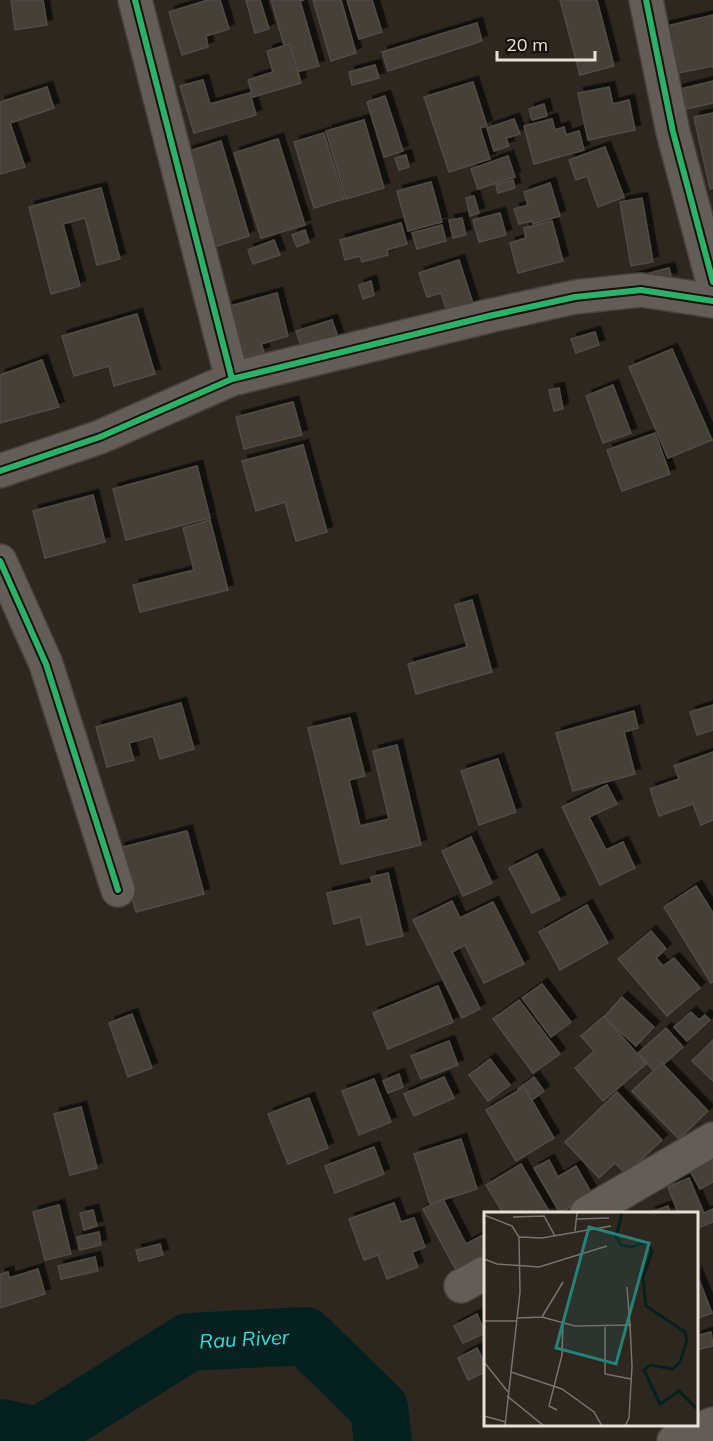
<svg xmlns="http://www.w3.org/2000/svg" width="713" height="1441" viewBox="0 0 713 1441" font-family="Mulish,sans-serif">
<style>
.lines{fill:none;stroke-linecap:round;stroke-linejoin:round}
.river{stroke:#042120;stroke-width:58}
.building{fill:#453f38;stroke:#514b45;stroke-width:1.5;filter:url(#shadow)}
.street-casing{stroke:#48423c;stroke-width:36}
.street{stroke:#625d57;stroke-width:33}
.cycleway-casing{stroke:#18120c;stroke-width:10}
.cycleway{stroke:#2db169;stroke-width:6}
.labels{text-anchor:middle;stroke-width:4.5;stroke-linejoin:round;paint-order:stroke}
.water-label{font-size:20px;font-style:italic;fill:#32dfdf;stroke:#18120c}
.inset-river{fill:none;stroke:#042120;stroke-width:3}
.inset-road{fill:none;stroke:#79716a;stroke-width:1.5}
.view{fill:#258179;fill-opacity:0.15;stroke:#258179;stroke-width:3}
.inset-edge{fill:none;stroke:#e9e1d8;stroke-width:3}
</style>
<defs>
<filter id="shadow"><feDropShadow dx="5.5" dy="-5.5" stdDeviation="0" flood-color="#0009"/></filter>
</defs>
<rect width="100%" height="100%" fill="#2e2720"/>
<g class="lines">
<path class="river" id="s1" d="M0,1428L39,1436L189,1342L305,1336L379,1408L383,1441"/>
</g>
<g class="building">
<path d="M11,0H43L47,25L15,30Z"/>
<path d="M208,0H220L229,29L206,36L208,47L182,55L169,12Z"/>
<path d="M246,0H260L269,29L255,33Z"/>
<path d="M271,0H304L300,1L319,66L292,73Z"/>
<path d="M313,0H341L356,53L331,61Z"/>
<path d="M347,0H372L382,32L359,39Z"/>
<path d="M560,0H597L614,66L580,75Z"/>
<path d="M713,15V68V66L668,75L658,28Z"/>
<path d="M477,23L482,41L388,71L382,52Z"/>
<path d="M290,44L301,83L253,97L248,80L273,72L267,51Z"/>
<path d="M375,65L379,78L352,85L349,72Z"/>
<path d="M203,80L210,104L250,93L256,115L194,133L180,86Z"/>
<path d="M713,81V103L677,111L672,91Z"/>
<path d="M473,82L487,126L480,128L490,159L449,172L424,97Z"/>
<path d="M47,87L54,108L10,123L25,167L0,174V102Z"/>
<path d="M609,87L613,104L629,100L635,130L588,140L578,93Z"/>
<path d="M385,96L403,151L384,157L367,102Z"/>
<path d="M544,104L547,116L532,120L529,109Z"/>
<path d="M713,113V188L710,189L694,117Z"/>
<path d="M514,119L520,134L506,138L509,146L494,151L487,128Z"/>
<path d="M552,119L555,130L564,127L566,135L579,131L584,150L534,164L524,126Z"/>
<path d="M364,120L384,188L346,199L326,131Z"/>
<path d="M324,133L344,199L314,208L294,142Z"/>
<path d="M278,139L305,225L261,238L234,153Z"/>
<path d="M221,141L249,236L214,247L186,152Z"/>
<path d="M605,147L624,197L598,207L587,176L576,180L569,160Z"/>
<path d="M406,155L409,167L399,170L395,158Z"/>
<path d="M508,156L515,177L478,189L471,169Z"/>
<path d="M513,180L515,188L498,193L496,185Z"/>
<path d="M431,182L442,222L408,231L397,191Z"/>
<path d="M550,183L560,216L533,224L532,221L519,224L514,209L528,205L524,192Z"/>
<path d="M101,188L120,259L97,265L85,218L63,224L80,286L51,294L29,207Z"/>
<path d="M474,196L479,213L470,216L466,198Z"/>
<path d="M642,198L653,262L631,266L620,202Z"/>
<path d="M500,213L506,235L479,242L473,220Z"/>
<path d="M462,218L466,235L453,238L449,220Z"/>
<path d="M552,221L563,261L518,273L510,243L526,238L524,228Z"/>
<path d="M401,223L407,244L387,250L388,255L362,262L360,256L345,260L340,240Z"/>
<path d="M442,225L446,241L417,249L412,233Z"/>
<path d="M305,230L309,242L297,247L292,235Z"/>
<path d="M274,240L280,255L253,264L248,250Z"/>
<path d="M459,260L477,316L451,324L441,293L427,297L419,273Z"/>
<path d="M669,268L672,279L631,278Z"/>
<path d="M371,281L374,295L363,299L359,285Z"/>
<path d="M277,293L288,336L261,344L264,352L241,359L227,307Z"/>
<path d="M137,314L155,374L114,386L109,366L74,376L62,336Z"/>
<path d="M332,320L341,346L305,357L296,331Z"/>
<path d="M595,332L599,345L576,353L571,339Z"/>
<path d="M672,349L712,440L668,458L629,367Z"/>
<path d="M42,360L59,407L0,423V375Z"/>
<path d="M613,385L631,433L603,443L586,396Z"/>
<path d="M559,388L563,409L554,411L549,390Z"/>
<path d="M293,402L302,435L244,449L236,417Z"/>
<path d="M655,433L670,474L622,491L607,450Z"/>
<path d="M303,445L327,532L296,541L285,502L256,511L242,461Z"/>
<path d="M197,466L210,518L126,540L113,489Z"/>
<path d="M93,495L105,542L45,558L33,511Z"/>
<path d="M210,520L228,590L140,612L133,585L194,570L183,528Z"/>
<path d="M472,600L492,672L416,694L408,664L467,647L455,605Z"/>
<path d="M181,703L194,749L160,759L153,736L129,743L134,760L107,767L96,727Z"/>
<path d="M713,705V730L697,735L690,712Z"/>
<path d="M634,711L638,728L624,732L635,774L573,791L556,733Z"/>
<path d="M350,718L365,776L349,780L360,826L389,819L373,751L397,745L421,845L341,864L308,728Z"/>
<path d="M713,752V820L701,825L693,804L659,816L650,789L679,779L674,766Z"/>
<path d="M498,759L516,812L479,825L461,771Z"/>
<path d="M607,785L617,804L589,817L606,850L623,842L635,868L600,885L562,807Z"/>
<path d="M187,831L204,894L136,912L119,848Z"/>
<path d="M471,837L492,883L463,896L442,851Z"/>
<path d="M537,854L560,900L532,913L509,868Z"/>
<path d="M388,873L403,936L367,945L360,917L334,924L327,893L372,883L371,877Z"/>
<path d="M696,886L713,913V982L711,983L664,907Z"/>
<path d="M452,901L460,918L493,902L524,964L484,983L465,945L452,952L480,1009L462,1018L413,920Z"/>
<path d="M587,905L608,943L560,970L539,932Z"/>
<path d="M651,931L666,949L656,958L663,966L674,958L700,988L667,1016L618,959Z"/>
<path d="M542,984L571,1022L551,1037L522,998Z"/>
<path d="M438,986L453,1022L388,1049L373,1013Z"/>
<path d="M622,997L654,1027L636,1046L604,1017Z"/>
<path d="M519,1000L560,1054L533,1073L493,1019Z"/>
<path d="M691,1012L699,1020L705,1015L710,1020L687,1041L674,1027Z"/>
<path d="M132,1014L152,1068L128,1077L109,1023Z"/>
<path d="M604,1016L646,1064L603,1101L575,1068L594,1051L581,1036Z"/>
<path d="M666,1028L683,1047L655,1072L638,1053Z"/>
<path d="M713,1040V1081L692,1061Z"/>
<path d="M449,1041L458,1065L421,1079L411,1056Z"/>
<path d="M490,1059L510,1085L488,1101L469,1075Z"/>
<path d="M662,1063L708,1111L679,1139L632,1091Z"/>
<path d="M399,1074L403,1087L388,1093L383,1081Z"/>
<path d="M444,1077L454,1098L414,1116L404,1094Z"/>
<path d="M534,1077L544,1091L528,1103L518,1089Z"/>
<path d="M374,1079L391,1122L359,1135L342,1091Z"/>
<path d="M524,1087L554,1138L516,1161L486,1110Z"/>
<path d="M617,1092L662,1140L626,1174L615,1163L599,1178L565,1142Z"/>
<path d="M309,1098L328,1148L288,1164L268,1114Z"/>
<path d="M81,1107L97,1168L70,1175L54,1114Z"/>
<path d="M461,1139L477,1189L430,1204L414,1154Z"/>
<path d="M374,1147L384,1174L335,1193L325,1166Z"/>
<path d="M713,1153V1182L700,1189L688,1167Z"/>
<path d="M549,1160L558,1177L576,1166L592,1194L560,1213L534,1168Z"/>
<path d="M521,1164L550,1213H503L486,1185Z"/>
<path d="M689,1178L704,1213L713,1209V1222L696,1229V1213H678L668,1187Z"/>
<path d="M443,1199L466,1244L485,1234V1254L456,1270L423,1209Z"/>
<path d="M394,1203L401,1222L414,1218L425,1247L412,1252L418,1267L387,1279L378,1255L364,1260L349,1219Z"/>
<path d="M59,1205L71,1254L45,1260L33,1212Z"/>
<path d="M668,1206L670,1213H649Z"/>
<path d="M93,1210L97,1226L84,1230L80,1213Z"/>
<path d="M99,1232L101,1245L80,1250L77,1237Z"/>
<path d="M160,1244L163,1255L139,1261L136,1250Z"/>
<path d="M95,1257L98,1271L61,1279L58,1266Z"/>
<path d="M38,1269L45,1294L0,1308V1274L8,1272L9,1278Z"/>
<path d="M696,1272L712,1313L696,1319Z"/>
<path d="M477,1314L485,1333L463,1343L454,1326Z"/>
<path d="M711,1332L713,1346L696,1350V1336Z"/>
<path d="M477,1348L485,1364V1372L468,1380L458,1358Z"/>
</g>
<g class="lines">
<g class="street-casing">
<g id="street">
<path d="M135,0L232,379"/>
<path d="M646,0L673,132L713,282"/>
<path d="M0,471L100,437L232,379L489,316L575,297L641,290L713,301"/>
<path d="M0,561L46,664L118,890"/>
<path d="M587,1213L713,1139"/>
<path d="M461,1286L485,1273"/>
<path d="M674,1441L713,1424"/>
</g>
</g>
<use href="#street" class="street"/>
<g class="cycleway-casing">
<g id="cycleway">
<path d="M135,0L232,379"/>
<path d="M646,0L673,132L713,282"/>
<path d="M0,471L100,437L232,379L489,316L575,297L641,290L713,301"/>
<path d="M0,561L46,664L118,890"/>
</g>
</g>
<use href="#cycleway" class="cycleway"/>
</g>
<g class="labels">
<g class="water-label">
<text dy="7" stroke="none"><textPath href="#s1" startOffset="272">Rau River</textPath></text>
</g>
</g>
<g transform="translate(484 1212)">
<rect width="214" height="214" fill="#2e2720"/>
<path class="inset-river" d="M138,1L132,25L137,33L147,35L162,30L168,39L159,66L162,94L201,120L203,128L196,150L189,157L166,153L160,158L176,192L195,179L214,198"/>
<path class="inset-road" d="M0,3L28,14L35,25L36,80L21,214M29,5L60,4L71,24M93,7L125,6M91,19L93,1M35,25L58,26L127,14M0,47L13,52L55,55L123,34M143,75L146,113M58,105L79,70M34,106L58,105L91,114L146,113L148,154L145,206L141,214M0,109H33M121,115V162L147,167M0,150L24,180M27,160L78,177L110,200L118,214M23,184L60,214M73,198L65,194L78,143L79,111M0,204L22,210"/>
<path class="view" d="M105,15L165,31L132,152L72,136Z"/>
<rect width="214" height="214" class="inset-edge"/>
</g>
<path d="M497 51v9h98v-9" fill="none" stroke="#e9e1d8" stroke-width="3"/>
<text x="506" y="51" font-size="18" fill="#e9e1d8" stroke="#18120c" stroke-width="4.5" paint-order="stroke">20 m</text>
</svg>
